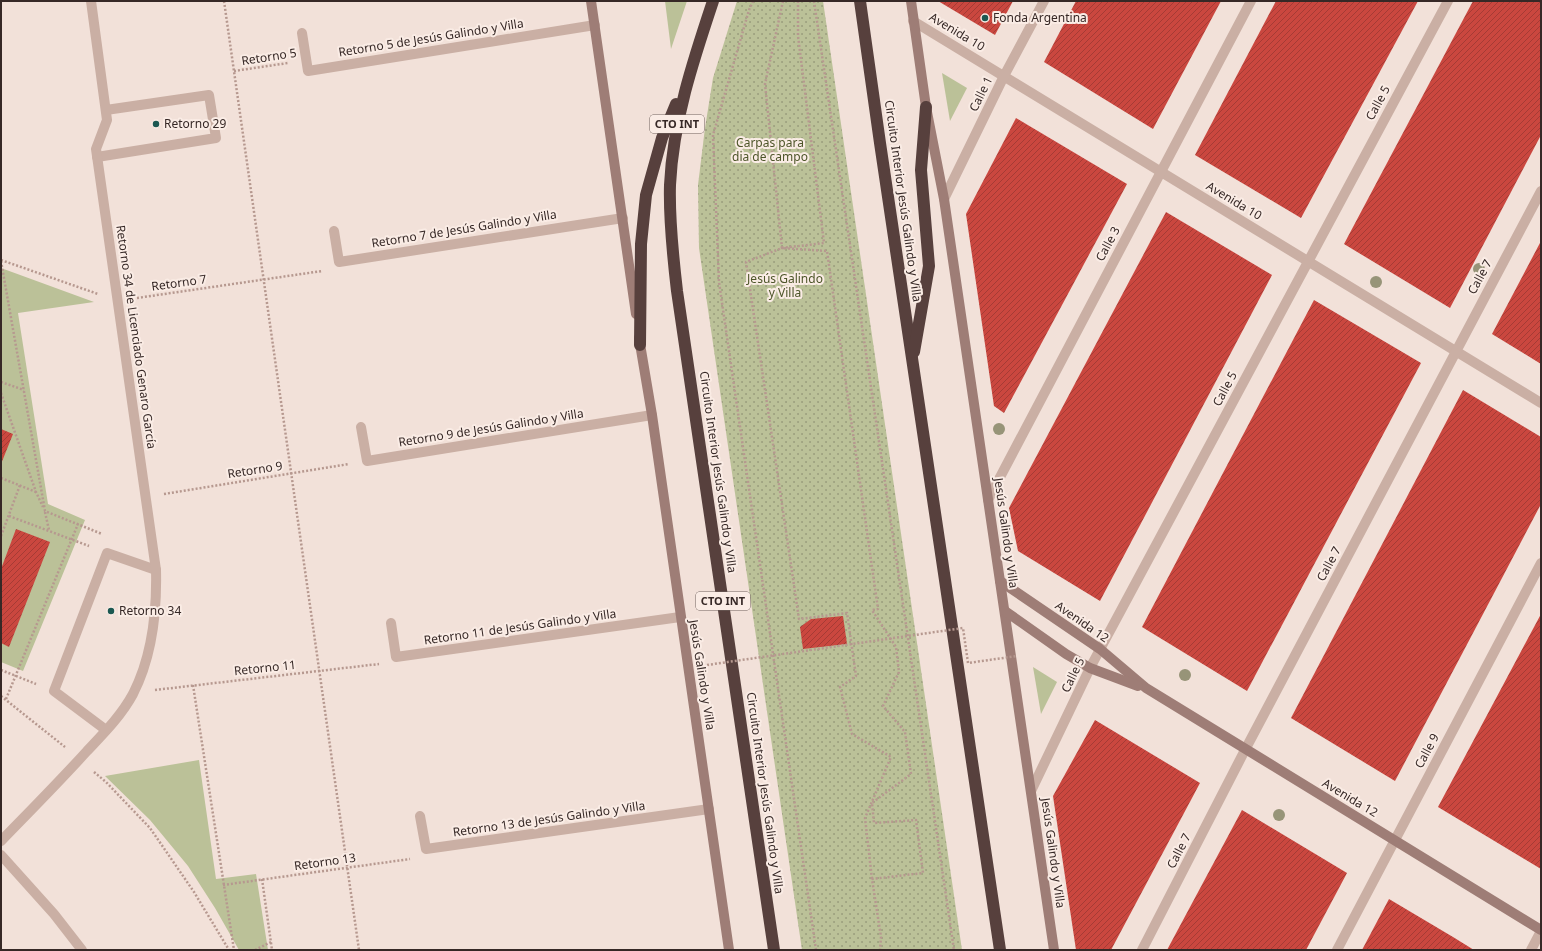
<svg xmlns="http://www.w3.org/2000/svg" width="1542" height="951" viewBox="0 0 1542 951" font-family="'Noto Sans',sans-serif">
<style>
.green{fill:#bbc198}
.park{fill:url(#park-dots)}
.building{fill:url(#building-hatch)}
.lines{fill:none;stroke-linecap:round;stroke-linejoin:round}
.path{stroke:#b6988f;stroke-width:2.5;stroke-dasharray:2 2;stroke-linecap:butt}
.lane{stroke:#caafa4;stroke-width:10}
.street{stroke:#caafa4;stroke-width:10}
.secondary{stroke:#9e7d76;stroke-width:10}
.highway{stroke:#57403d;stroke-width:12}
.path-bridge{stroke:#b6988f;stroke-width:2.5;stroke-dasharray:2 2;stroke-linecap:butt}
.tree{fill:#979478}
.poi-dot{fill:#1b5851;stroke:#faece5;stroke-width:1.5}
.labels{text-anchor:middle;stroke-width:4;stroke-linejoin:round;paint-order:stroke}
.shield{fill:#faece5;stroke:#71635f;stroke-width:1}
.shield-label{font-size:11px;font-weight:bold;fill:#362826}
.poi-label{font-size:12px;fill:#362826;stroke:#faece5;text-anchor:start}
.street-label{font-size:12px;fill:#362826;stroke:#faece5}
.park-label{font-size:12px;fill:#4d5529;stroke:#faece5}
</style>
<defs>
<pattern id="park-dots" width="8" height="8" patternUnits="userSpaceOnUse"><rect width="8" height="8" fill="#bbc198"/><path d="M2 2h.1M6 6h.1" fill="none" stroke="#999d7c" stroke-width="1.8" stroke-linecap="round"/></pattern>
<pattern id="building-hatch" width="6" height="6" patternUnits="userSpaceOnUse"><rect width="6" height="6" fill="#ca473f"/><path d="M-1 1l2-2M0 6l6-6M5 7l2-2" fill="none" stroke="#a53b35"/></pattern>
</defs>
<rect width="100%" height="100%" fill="#f2e1d9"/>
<g class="green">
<path d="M665,1H687L671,49Z"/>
<path d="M942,73L967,88L950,121Z"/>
<path d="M1,268L94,302L18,313L48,504L85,520L23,671L1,662Z"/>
<path d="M1033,667L1057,682L1041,714Z"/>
<path d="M199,760L216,879L256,874L268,950H239L215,908L188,866L150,820L105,776Z"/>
</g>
<path class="park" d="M737,1H823L962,950H802L699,248L698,185L705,128L713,78Z"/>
<g class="building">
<path d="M938,1H1013L995,35Z"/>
<path d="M1076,1H1221L1153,129L1044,62Z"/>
<path d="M1276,1H1418L1301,218L1195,155Z"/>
<path d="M1473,1H1541V135L1450,308L1344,244Z"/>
<path d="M1016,118L1127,184L1004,413L994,406L966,214Z"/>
<path d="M1166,212L1272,275L1100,601L1018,551L1009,508Z"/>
<path d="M1541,241V364L1492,334Z"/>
<path d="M1314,300L1421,363L1247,691L1142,627Z"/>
<path d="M1463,390L1541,437V504L1395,781L1291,718Z"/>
<path d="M1,429L13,434L1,464Z"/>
<path d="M16,529L50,542L9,647L1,643V569Z"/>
<path d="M1541,614V869L1438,807Z"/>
<path d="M843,616L847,644L803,649L800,627L811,619Z"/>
<path d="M1095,720L1200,783L1111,950H1076L1053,796Z"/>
<path d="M1242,810L1347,873L1306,950H1167Z"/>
<path d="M1389,899L1453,937L1474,950H1362Z"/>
</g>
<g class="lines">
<g class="path">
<path d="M224,1L359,950"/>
<path d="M753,1L749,10L713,135L719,282L816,950"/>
<path d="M783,1L765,84L782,248L746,262L799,619L847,613L856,676L840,687L852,734L891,757L865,818L872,879"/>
<path d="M798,1V36L824,243L782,248L827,251L878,609L872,610L896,647L899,672L883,706L905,732L911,774L872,803L874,823L916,820L923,873L872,879L881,937L880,950"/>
<path d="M814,1L954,950"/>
<path d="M234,71L288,63"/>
<path d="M1,260L98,294"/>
<path d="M1,261L45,511L102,534"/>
<path d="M137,298L322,271"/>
<path d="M1,382L24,390"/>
<path d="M1,393L36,492L43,507"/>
<path d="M1,478L36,492"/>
<path d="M164,494L349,464"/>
<path d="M45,512L49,530"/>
<path d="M9,516L89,546"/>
<path d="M1,536L20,485"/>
<path d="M1,670L36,684"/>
<path d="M193,685L234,950"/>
<path d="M155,690L379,664"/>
<path d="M1,696L65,747"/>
<path d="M6,699L78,524"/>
<path d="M94,772L106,782L150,828L194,892L229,950"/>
<path d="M262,879L272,950"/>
<path d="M223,885L410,859"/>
<path d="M255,950L271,942"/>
</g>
<path class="lane" d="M97,157L216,138L209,95L106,110"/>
<g class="street">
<path d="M913,21L1541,403"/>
<path d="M302,33L308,71L595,25"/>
<path d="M944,199L1004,76L1044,1"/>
<path d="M334,231L339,262L623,218"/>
<path d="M361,427L367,461L652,415"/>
<path d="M988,500L1251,1"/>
<path d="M391,623L396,657L680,617"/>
<path d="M106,730L54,691L107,553L156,570"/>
<path d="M1031,791L1090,668L1448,1"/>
<path d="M420,816L426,849L709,809"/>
<path d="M1,841C30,811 59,782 87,751C104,733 121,716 133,694C152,657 157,611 156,570L96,149L107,120L91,1"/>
<path d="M1,855L54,914L82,950"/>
<path d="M1142,950L1245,750L1541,191"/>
<path d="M1337,950L1541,563"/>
<path d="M1531,950L1541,931"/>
</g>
<g class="secondary">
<path d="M591,1L636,314"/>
<path d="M911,1L926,107L944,199L1054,950"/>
<path d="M639,338L652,415L729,950"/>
<path d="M1000,581L1100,649L1146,688L1541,930"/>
<path d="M1005,611L1066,654L1090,668L1138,686"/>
</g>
<g class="highway">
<path d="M713,1C693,61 673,121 670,185C669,219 673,257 677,291L774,950"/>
<path d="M860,1L880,143L1000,950"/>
<path d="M640,345L641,244L646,195L662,138L676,104"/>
<path d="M914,352L929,266L921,170L926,107"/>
</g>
<path class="path-bridge" d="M707,665L963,628L968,663L1017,656"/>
</g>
<g class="tree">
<circle cx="1479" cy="269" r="6"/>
<circle cx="1376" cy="282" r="6"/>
<circle cx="999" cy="429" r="6"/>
<circle cx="1185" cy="675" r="6"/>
<circle cx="1279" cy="815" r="6"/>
</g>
<g class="poi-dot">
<circle cx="985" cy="18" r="4"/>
<circle cx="156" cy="124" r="4"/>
<circle cx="111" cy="611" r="4"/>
</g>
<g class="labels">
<g class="shield">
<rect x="650" y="115" width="54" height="18" rx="3"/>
<rect x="696" y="592" width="54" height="18" rx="3"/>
</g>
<g class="shield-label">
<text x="677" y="128">CTO INT</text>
<text x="723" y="605">CTO INT</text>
</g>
<g class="poi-label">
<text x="993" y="22">Fonda Argentina</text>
<text x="164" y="128">Retorno 29</text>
<text x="119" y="615">Retorno 34</text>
</g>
<g class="street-label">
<text transform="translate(957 32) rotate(31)" y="4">Avenida 10</text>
<text transform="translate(431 38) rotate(-9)" y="4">Retorno 5 de Jesús Galindo y Villa</text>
<text transform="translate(269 57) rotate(-9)" y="4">Retorno 5</text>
<text transform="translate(981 94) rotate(-64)" y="4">Calle 1</text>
<text transform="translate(1378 103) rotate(-62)" y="4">Calle 5</text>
<text transform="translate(903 201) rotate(82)" y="4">Circuito Interior Jesús Galindo y Villa</text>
<text transform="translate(1234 201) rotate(31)" y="4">Avenida 10</text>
<text transform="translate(464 229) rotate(-9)" y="4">Retorno 7 de Jesús Galindo y Villa</text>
<text transform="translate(1108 244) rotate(-62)" y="4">Calle 3</text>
<text transform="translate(1480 277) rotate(-62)" y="4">Calle 7</text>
<text transform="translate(179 283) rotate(-8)" y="4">Retorno 7</text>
<text transform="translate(136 337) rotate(82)" y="4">Retorno 34 de Licenciado Genaro García</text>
<text transform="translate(1225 389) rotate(-62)" y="4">Calle 5</text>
<text transform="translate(491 428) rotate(-9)" y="4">Retorno 9 de Jesús Galindo y Villa</text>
<text transform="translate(255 470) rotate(-9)" y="4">Retorno 9</text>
<text transform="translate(718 472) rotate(82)" y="4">Circuito Interior Jesús Galindo y Villa</text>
<text transform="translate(1006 533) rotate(82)" y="4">Jesús Galindo y Villa</text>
<text transform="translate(1329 564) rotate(-62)" y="4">Calle 7</text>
<text transform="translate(1082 622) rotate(35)" y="4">Avenida 12</text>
<text transform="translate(520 627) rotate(-8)" y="4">Retorno 11 de Jesús Galindo y Villa</text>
<text transform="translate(265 668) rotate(-6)" y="4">Retorno 11</text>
<text transform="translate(702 675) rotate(81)" y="4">Jesús Galindo y Villa</text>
<text transform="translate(1073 675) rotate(-64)" y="4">Calle 5</text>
<text transform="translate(1427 751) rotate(-62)" y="4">Calle 9</text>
<text transform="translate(765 793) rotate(82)" y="4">Circuito Interior Jesús Galindo y Villa</text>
<text transform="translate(1350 798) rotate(31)" y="4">Avenida 12</text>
<text transform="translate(549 819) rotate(-8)" y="4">Retorno 13 de Jesús Galindo y Villa</text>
<text transform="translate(1179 851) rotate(-63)" y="4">Calle 7</text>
<text transform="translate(1053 853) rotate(82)" y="4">Jesús Galindo y Villa</text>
<text transform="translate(325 862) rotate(-8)" y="4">Retorno 13</text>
</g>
<g class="park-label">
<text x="770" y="147">Carpas para<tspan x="770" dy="14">dia de campo</tspan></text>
<text x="785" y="283">Jesús Galindo<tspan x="785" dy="14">y Villa</tspan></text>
</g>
</g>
<rect width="1542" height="951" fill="none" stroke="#362826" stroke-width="4"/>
</svg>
